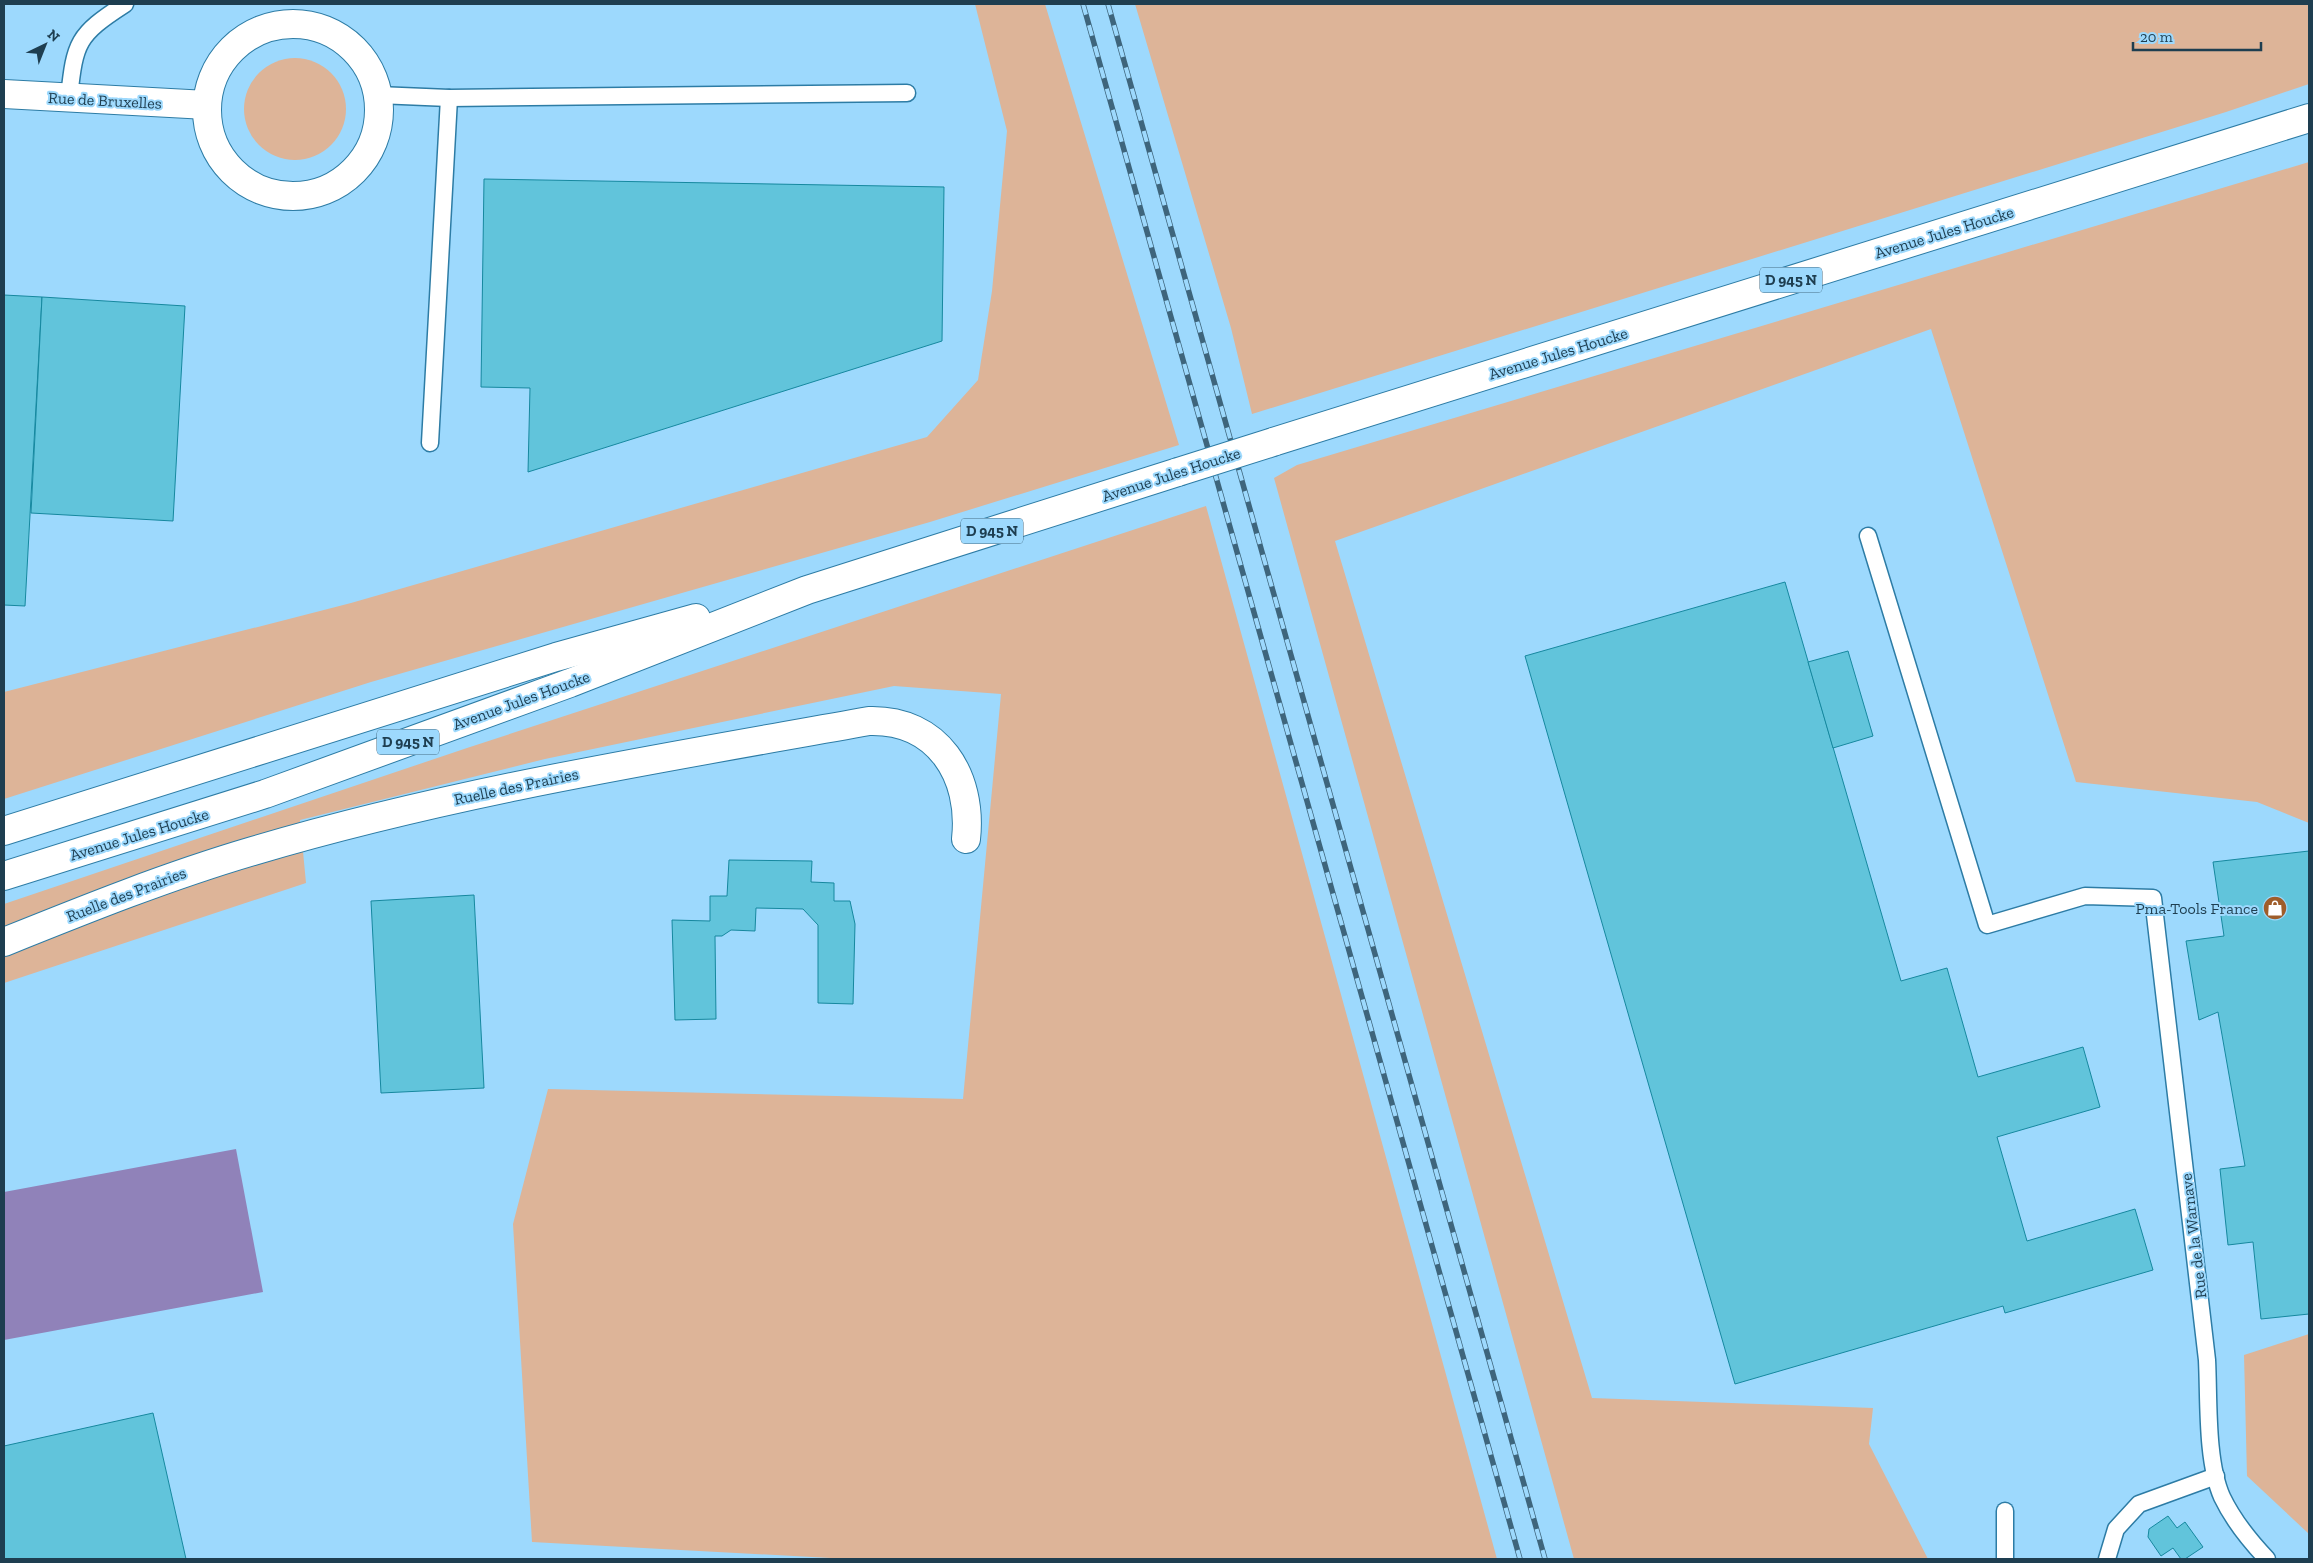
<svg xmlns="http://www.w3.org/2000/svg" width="2313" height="1563" viewBox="0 0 2313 1563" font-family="'Zilla Slab',serif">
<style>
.green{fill:#ddb498}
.water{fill:#9082b9}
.building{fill:#61c4db;stroke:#16889f}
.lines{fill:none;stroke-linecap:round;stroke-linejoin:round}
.service-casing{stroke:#2d7ca5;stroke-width:19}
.minor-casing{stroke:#2d7ca5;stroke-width:30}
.primary-casing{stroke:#2d7ca5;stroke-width:30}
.service{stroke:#fff;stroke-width:16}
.minor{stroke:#fff;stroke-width:28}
.primary{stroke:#fff;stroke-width:28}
.rail-casing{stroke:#3e657c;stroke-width:5.5}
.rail{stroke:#9dd9fd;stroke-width:4;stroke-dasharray:11;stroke-linecap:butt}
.primary-bridge-casing{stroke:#2d7ca5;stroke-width:30;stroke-linecap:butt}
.primary-bridge{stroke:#fff;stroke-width:28}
.labels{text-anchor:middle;stroke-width:4;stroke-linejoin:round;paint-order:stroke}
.shield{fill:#9dd9fd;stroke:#446c84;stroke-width:1}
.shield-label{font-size:15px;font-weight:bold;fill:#1e3e50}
.street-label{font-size:16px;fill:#1e3e50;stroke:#9dd9fd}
.poi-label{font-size:16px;fill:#1e3e50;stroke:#9dd9fd;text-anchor:end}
</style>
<rect width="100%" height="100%" fill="#9dd9fd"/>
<g class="green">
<path d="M975,4H1045L1179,445L930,522L371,682L4,799V692L351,603L927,437L978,380L992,291L1007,131Z"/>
<path d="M1135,4H2309V84L2226,112L1252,414L1231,328Z"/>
<circle cx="295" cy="109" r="51"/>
<path d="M2309,162V823L2257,802L2076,782L1931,329L1335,541L1592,1398L1873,1408L1869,1444L1928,1559H1574L1274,478L1297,465Z"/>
<path d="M1206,506L1497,1559H849L532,1542L513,1224L548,1089L963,1099L1001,694L894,686L545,759L300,820L306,883L4,983V904L467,748Z"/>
<path d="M2309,1334V1534L2247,1476L2244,1355Z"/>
</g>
<path class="water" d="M236,1149L263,1292L4,1340V1192Z"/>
<g class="building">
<path d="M484,179L944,187L942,341L528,472L530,388L481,387Z"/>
<path d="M4,295L42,297L25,606L4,605Z"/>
<path d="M42,297L185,306L173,521L31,513Z"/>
<path d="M1785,582L1901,981L1947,968L1978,1077L2083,1047L2100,1107L1997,1137L2027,1241L2135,1209L2153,1270L2005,1313L2003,1306L1735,1384L1525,656Z"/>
<path d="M1848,651L1873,736L1833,748L1808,662Z"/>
<path d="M2309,851V1314L2261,1319L2253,1242L2228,1245L2220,1169L2245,1166L2218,1012L2199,1020L2186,941L2224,936L2213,862Z"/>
<path d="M729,860L812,861L811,882L834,883V901H850L855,924L853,1004L818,1003V925L803,909L756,908L755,931L731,930L722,936H715L716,1019L675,1020L672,920L710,921V896H727Z"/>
<path d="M474,895L484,1088L381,1093L371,901Z"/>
<path d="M153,1413L186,1559H4V1446Z"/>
<path d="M2168,1516L2177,1528L2185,1522L2203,1547L2185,1559H2181L2173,1548L2161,1556L2148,1537L2149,1529Z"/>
</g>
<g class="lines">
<g class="service-casing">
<g id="service">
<path d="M378,95L449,98L907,93"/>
<path d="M69,97C75,42 77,35 125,4"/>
<path d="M430,443L449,98"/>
<path d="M1868,536L1987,925L2085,896L2153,898L2207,1360C2209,1399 2206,1461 2222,1497C2233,1520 2249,1540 2267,1559"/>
<path d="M2005,1559V1511"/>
<path d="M2107,1559L2116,1529L2139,1504L2216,1476"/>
</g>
</g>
<g class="minor-casing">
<g id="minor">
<circle cx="293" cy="110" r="86"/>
<path d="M4,94L207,105"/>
<path d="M4,942C86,909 168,876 253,851C455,791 663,758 869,721C938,719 973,776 966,839"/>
</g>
</g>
<g class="primary-casing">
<g id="primary">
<path d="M1273,442L2309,118"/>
<path d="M4,831L556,657L696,618"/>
<path d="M4,876L265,794L570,683L807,590L1178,472"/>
</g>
</g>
<use href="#service" class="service"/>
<use href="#minor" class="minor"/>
<use href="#primary" class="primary"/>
<g class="rail-casing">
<g id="rail">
<path d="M1083,4L1520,1559"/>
<path d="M1108,4L1545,1559"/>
</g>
</g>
<use href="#rail" class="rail"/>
<g class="primary-bridge-casing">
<path id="primary-bridge" d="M1178,472L1273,442"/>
</g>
<use href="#primary-bridge" class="primary-bridge"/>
</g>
<defs>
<g id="shop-disc" transform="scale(1.25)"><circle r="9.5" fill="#9f5d2a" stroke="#9dd9fd"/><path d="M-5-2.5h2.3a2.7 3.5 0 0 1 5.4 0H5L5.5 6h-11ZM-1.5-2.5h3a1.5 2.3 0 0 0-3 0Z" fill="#fff"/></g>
</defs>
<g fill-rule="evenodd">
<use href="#shop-disc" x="2275" y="908"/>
</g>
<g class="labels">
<g class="shield">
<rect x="1760" y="267.5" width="62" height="25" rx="4"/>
<rect x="961" y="518.5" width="62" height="25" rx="4"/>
<rect x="377" y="729.5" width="62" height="25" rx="4"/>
</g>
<g class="shield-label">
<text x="1791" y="285">D 945 N</text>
<text x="992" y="536">D 945 N</text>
<text x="408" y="747">D 945 N</text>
</g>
<g class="street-label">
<text transform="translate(105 100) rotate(3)" y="6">Rue de Bruxelles</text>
<text transform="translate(1944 232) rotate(-17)" y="6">Avenue Jules Houcke</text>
<text transform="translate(1558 353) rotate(-17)" y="6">Avenue Jules Houcke</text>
<text transform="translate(1171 474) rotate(-18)" y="6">Avenue Jules Houcke</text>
<text transform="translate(521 700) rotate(-20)" y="6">Avenue Jules Houcke</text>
<text transform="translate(516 786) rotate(-12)" y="6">Ruelle des Prairies</text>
<text transform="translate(139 834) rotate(-17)" y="6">Avenue Jules Houcke</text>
<text transform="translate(126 894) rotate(-21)" y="6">Ruelle des Prairies</text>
<text transform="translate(2193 1236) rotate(-97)" y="6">Rue de la Warnave</text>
</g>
<g class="poi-label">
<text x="2258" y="914">Pma-Tools France</text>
</g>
</g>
<rect width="2313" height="1563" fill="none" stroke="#1e3e50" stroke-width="10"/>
<g transform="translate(45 45) rotate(43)" stroke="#9dd9fd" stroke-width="4" paint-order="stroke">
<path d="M0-4L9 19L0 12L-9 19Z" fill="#1e3e50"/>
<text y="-8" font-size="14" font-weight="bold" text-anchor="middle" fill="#1e3e50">N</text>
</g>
<path d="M2133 42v8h128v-8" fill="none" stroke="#1e3e50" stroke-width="2.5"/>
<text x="2140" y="42" font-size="15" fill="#1e3e50" stroke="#9dd9fd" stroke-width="4" paint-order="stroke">20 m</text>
</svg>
